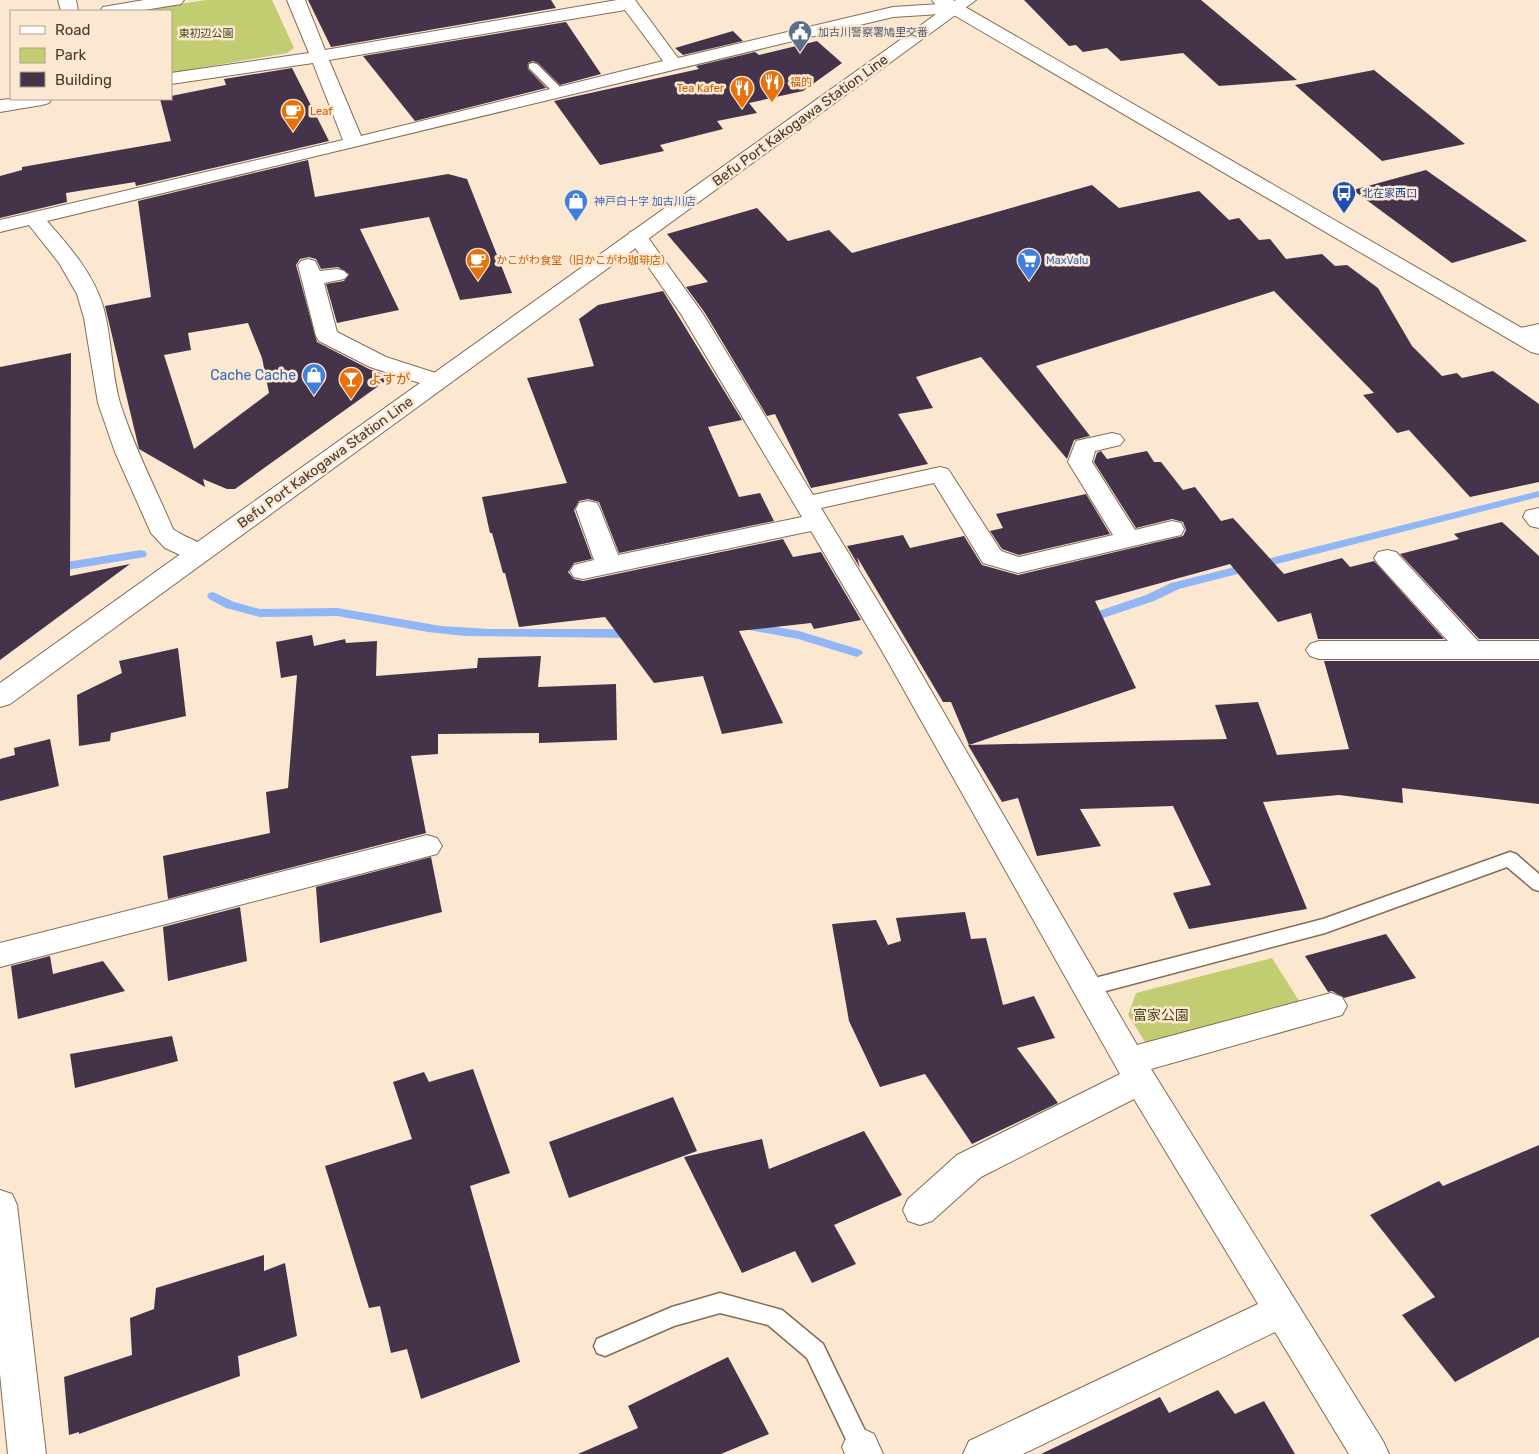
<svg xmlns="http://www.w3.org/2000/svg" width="1539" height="1454" viewBox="0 0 1539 1454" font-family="Rubik,'Noto Sans JP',sans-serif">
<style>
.green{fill:#c1cd70}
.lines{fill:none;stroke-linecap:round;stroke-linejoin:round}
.stream{fill:#90b6f6;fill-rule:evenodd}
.building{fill:#45334a;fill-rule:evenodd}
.service-casing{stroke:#846d55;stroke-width:3}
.minor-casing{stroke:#846d55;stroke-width:2}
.tertiary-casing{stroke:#846d55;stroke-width:2}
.secondary-casing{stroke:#846d55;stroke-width:2}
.service{fill:#fff;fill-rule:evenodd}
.minor{fill:#fff;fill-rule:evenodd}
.tertiary{fill:#fff;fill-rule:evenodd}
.secondary{fill:#fff;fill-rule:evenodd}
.labels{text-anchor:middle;stroke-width:5;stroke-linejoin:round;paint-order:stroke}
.far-service-label{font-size:11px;fill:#4e5e75;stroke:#fce7d1;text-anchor:start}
.far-park-label{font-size:11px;fill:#43481e;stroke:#fce7d1}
.far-food-label{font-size:11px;fill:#c56008;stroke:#fce7d1;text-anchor:start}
.far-transit-label{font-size:11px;fill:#164399;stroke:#fce7d1;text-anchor:start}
.far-shop-label{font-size:11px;fill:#366cbe;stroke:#fce7d1;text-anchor:start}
.street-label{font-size:14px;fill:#443a2f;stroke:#fce7d1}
.shop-label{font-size:14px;fill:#366cbe;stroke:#fce7d1;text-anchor:end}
.food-label{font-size:14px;fill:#c56008;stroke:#fce7d1;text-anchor:start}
.park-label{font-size:14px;fill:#43481e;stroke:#fce7d1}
</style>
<rect width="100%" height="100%" fill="#fce7d1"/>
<g class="green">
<path d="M206,0H272L294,48L287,53L171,73V11H137Z"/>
<path d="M1272,958L1301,1004L1149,1048L1128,1015L1136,993Z"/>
</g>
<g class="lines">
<g class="stream">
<path d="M1539,491V497L1179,589L1154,601L1085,624L1079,620L1081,617L1146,595L1171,583Z"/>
<path d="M141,550L145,551L147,554L145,557L54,572L48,568L54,564Z"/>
<path d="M213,592L234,602L260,609L337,608L441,626L490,629H610L634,630L640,634L634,638L465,636L428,632L337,616L260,617L226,608L209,599L207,596L209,593Z"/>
<path d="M748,622L799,631L861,650L863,653L857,657L798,639L744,629L742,626Z"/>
</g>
</g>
<g class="building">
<path d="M308,0H551L556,8L331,47Z"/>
<path d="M1024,0H1201L1297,80L1219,86L1183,53L1121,61L1107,48L1083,52L1076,45L1069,46Z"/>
<path d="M566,22L601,74L560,85L538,63L533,61L528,63V69L546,88L415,121L363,56Z"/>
<path d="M733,31L743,41L683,55L675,48Z"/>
<path d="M817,41L842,63L803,91L749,103L757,113L717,121L723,129L660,145L664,151L600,165L554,101L699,69L696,66L755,52L759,55Z"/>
<path d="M292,68L329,141L136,186L135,182L66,193L67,202L0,218V176L22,170V167L171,141L160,99H171V96L226,85L224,79Z"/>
<path d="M1374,70L1465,144L1382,161L1295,85Z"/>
<path d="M308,160L315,197L448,174L467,179L512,293L460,300L429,217L360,229L399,310L337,323L326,284L344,281L349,274L338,267L321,269L316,259L309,257L300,259L296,265L317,342L369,369L391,377L235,489H227L203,479L205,487L139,449L105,306L151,297L138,201ZM248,323L262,358L269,393L194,449L164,355L191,350L188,333Z"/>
<path d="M1426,170L1527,241L1452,263L1353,190Z"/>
<path d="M1092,185L1119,208L1199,191L1229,220L1239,218L1259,240L1270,239L1286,259L1322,254L1335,266L1347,265L1378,288L1412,346L1442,376L1457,373L1462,378L1493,371L1539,404V482L1470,497L1409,430L1397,433L1363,395L1374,393L1274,291L1036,366L1090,436L1074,440L1067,459L981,357L916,377L933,408L898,414L928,464L811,488L775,414L767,416L705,313L686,287L708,282L667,234L757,208L788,241L829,230L852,253Z"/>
<path d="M663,291L742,420L708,427L739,497L760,493L774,521L619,553L599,502L588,499L579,501L574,510L592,559L574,563L568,572L574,579L583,581L783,539L793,557L821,552L861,620L814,629L811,623L739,631L783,723L722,734L703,676L654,683L605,617L519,627L505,573H503L492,533H490L482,497L567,483L527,378L594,366L579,319L598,305Z"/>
<path d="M71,353L70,576L130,564L0,660V367Z"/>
<path d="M1101,451L1107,459L1147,451L1154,462H1161L1183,490L1195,487L1221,521L1233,518L1284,574L1342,558L1350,567L1374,561L1444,639H1318L1311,613L1278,622L1230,564L1095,601L1136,688L969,745L951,702H943L857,557L860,568L847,546L903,535L910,548L964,536L982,565L1018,575L1183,536L1186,530L1183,522L1172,519L1136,528L1094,462L1097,453Z"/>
<path d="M1086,494L1110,534L1019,555L1002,549L990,531L1003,528L996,514Z"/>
<path d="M1502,522L1539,556V639H1479L1400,554L1459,539L1454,534Z"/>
<path d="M312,635L314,646L345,639L346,643L377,641L376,676L477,668L478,658L541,656L538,687L616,684L617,740L539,743V733L438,734V754L411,756L426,833L168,899L163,856L270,833L266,792L288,788L297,675L281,678L276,642Z"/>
<path d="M178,648L186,716L111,733L110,741L79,746L77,695L122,673L119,661Z"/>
<path d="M1324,661H1539V804L1402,788L1403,803L1339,795L1263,802L1307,909L1189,929L1173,893L1211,885L1173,806L1080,809L1101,846L1037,856L1018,798L1002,802L968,745L1227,739L1215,705L1258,702L1277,755L1349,749Z"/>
<path d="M50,739L59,786L0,801V759L15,755L14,748Z"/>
<path d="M431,857L442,912L320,943L316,887Z"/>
<path d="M240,907L247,961L168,981L163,927Z"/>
<path d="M965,912L971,939L986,938L1003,1005L1034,996L1055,1038L1017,1048L1058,1103L972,1144L925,1074L880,1087L849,1021L832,924L876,920L888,945L901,941L896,918Z"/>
<path d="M1386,934L1416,978L1344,998L1332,991L1328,992L1305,956Z"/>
<path d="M50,956L53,974L103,961L125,991L18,1019L11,966Z"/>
<path d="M172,1036L178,1061L75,1088L70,1054Z"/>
<path d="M473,1069L510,1173L470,1186L520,1362L421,1399L407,1349L391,1353L380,1306L369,1308L325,1166L412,1139L393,1082L424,1072L429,1082Z"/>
<path d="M673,1097L697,1151L569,1198L549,1142Z"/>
<path d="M864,1131L902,1195L834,1225L856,1264L812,1283L795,1251L742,1273L684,1157L762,1139L769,1169Z"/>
<path d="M1539,1145V1337L1455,1382L1402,1315L1435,1297L1370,1215L1439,1181L1443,1186Z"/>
<path d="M264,1255V1271L285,1263L297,1336L238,1356L240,1376L79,1434V1432L69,1435L64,1377L132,1355L130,1318L154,1309L156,1288Z"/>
<path d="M728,1357L769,1434L721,1454H578L638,1428L628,1406Z"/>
<path d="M1218,1390L1235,1414L1264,1401L1295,1454H1041L1160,1397L1169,1413Z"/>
</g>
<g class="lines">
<g class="service-casing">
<g id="service">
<path d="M533,63L537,64L563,90V94H555L529,68V64Z"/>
<path d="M1510,852L1516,854L1539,874V891L1533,889L1507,867L1325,933L1087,996L1080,993L1078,988L1080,983L1087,980L1323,919Z"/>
<path d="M720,1293L782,1310L823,1344L869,1439L872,1447L869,1454H853L807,1358L768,1325L720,1313L674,1326L605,1356L597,1353L594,1346L597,1339L672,1307Z"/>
</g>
</g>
<g class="minor-casing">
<g id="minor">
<path d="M58,0H76L78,11H61Z"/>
<path d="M144,0H184L181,4L138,11H100L103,7Z"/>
<path d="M287,0H305L325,50L617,0H635L678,58L893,7L956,3L962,4L965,8L962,12L956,13L893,17L47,221C69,246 93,273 103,306C112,338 111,371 120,403C134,447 155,487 173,529C184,538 203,541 211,553L207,559L198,561L189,559L165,548L151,533L115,452L98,403L84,318L77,294L59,263L29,225L0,232V220L343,140L313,63L171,84V73L309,53ZM625,10L663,61L361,136L329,60Z"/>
<path d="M11,99H51L49,103L42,105L0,112V100Z"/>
<path d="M637,230L644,232L703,314L813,495L940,467L948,469L1001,551L1019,557L1113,535L1068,462L1076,441L1112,433L1120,435L1124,440L1120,445L1095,451L1092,462L1135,530L1172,521L1181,523L1184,529L1181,535L1172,537L1018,573L983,563L934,483L821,508L908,651L1137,1045L1331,993L1342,997L1347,1006L1342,1015L1151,1069L1383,1441L1389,1454H1349L1275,1332L1023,1454H963L969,1441L1258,1304L1134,1099L981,1177L932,1221L920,1225L908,1221L903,1210L908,1199L957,1155L1120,1074L882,651L811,531L583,579L574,577L570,571L574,565L594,560L576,509L579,503L588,501L597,503L600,509L618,555L802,517L681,314L627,236L630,232Z"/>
<path d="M308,259L315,261L320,271L337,269L344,271L348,275L344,279L324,283L337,332L386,357L445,376L448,381L445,386L437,388L429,386L370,367L319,341L316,336L298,265L301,261Z"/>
<path d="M1539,324V338L1519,342L1511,340L1508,335L1511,330Z"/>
<path d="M1539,508V528L1530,526L1523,517L1526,511Z"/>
<path d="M1387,550L1396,552L1478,641H1539V659H1319L1310,656L1306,650L1310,644L1319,641H1448L1378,564L1374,558L1378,552Z"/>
<path d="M427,835L437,838L442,846L437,854L0,967V943Z"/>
<path d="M0,1190L12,1194L17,1205L46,1454H8L0,1374Z"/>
<path d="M861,1428L874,1434L883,1454H845L842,1447L848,1434Z"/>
</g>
</g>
<g class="tertiary-casing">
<path id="tertiary" d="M932,0H953L1539,338V354L1531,352L935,4Z"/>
</g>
<g class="secondary-casing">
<path id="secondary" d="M956,0H976L10,704L0,707V683Z"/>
</g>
<use href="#service" class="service"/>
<use href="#minor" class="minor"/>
<use href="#tertiary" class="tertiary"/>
<use href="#secondary" class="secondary"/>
</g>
<defs>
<g id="civic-pin" transform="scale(1.25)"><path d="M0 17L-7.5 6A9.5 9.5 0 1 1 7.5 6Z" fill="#5c6f8a" stroke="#fce7d1"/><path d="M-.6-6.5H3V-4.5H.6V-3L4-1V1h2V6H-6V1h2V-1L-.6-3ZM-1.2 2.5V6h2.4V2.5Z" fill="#fff"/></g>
<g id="restaurant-pin" transform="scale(1.25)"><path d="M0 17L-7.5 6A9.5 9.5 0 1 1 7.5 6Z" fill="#e8710a" stroke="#fce7d1"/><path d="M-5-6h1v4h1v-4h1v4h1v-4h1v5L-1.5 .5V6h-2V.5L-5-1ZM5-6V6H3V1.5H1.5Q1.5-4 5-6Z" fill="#fff"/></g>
<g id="cafe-pin" transform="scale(1.25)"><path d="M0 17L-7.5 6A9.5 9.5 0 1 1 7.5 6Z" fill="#e8710a" stroke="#fce7d1"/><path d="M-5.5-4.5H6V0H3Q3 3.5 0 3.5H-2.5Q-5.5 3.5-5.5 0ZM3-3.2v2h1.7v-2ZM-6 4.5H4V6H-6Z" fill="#fff"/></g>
<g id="bus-pin" transform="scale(1.25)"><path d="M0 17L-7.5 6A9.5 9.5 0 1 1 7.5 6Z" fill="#1a4fb4" stroke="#fce7d1"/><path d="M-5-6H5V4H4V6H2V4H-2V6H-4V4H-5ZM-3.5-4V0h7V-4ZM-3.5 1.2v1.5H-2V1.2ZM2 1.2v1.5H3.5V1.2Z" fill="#fff"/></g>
<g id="shop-pin" transform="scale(1.25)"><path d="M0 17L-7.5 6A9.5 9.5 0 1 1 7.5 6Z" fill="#3f7fe0" stroke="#fce7d1"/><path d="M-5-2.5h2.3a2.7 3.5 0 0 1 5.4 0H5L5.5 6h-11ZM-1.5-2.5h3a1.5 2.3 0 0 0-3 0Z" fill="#fff"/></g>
<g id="supermarket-pin" transform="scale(1.25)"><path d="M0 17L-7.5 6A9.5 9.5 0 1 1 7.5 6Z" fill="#3f7fe0" stroke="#fce7d1"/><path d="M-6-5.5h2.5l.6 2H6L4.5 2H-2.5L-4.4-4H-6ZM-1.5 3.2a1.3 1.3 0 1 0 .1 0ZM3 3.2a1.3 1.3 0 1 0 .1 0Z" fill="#fff"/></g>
<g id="bar-pin" transform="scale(1.25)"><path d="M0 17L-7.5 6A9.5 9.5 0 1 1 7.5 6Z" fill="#e8710a" stroke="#fce7d1"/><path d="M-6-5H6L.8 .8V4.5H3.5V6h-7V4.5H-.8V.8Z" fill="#fff"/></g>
</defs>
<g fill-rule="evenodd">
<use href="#civic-pin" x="800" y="32"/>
<use href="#restaurant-pin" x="772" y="82"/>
<use href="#restaurant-pin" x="742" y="88"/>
<use href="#cafe-pin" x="293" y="111"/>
<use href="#bus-pin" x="1344" y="193"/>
<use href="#shop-pin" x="576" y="201"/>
<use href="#cafe-pin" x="478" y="260"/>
<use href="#supermarket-pin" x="1029" y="260"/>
<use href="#shop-pin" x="314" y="375"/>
<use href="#bar-pin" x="351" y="379"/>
</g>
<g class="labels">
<g class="far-service-label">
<text x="818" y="36">加古川警察署鳩里交番</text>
</g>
<g class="far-park-label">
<text x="206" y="37">東初辺公園</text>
</g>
<g class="far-food-label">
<text x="790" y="86">福的</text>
<text x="724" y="92" text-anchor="end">Tea Kafer</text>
<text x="310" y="115">Leaf</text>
<text x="496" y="264">かこがわ食堂（旧かこがわ珈琲店）</text>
</g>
<g class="far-transit-label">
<text x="1362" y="197">北在家西口</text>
</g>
<g class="far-shop-label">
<text x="594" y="205">神戸白十字 加古川店</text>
<text x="1046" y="264">MaxValu</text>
</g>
<g class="street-label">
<text transform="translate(800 120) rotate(-36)" y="5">Befu Port Kakogawa Station Line</text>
<text transform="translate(325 462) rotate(-36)" y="5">Befu Port Kakogawa Station Line</text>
</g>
<g class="shop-label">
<text x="296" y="380">Cache Cache</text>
</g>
<g class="food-label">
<text x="368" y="384">よすが</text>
</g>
<g class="park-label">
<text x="1161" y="1020">富家公園</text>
</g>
</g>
<rect x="10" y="10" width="162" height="90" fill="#fce7d1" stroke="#b2a290"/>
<rect x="20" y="26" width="25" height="8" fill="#ffffff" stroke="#b2a290"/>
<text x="55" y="35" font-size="15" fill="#443a2f">Road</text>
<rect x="20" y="48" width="25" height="15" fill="#c1cd70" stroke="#b2a290"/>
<text x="55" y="60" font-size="15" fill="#443a2f">Park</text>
<rect x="20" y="72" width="25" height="15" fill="#45334a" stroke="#b2a290"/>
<text x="55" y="85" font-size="15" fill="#443a2f">Building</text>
</svg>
